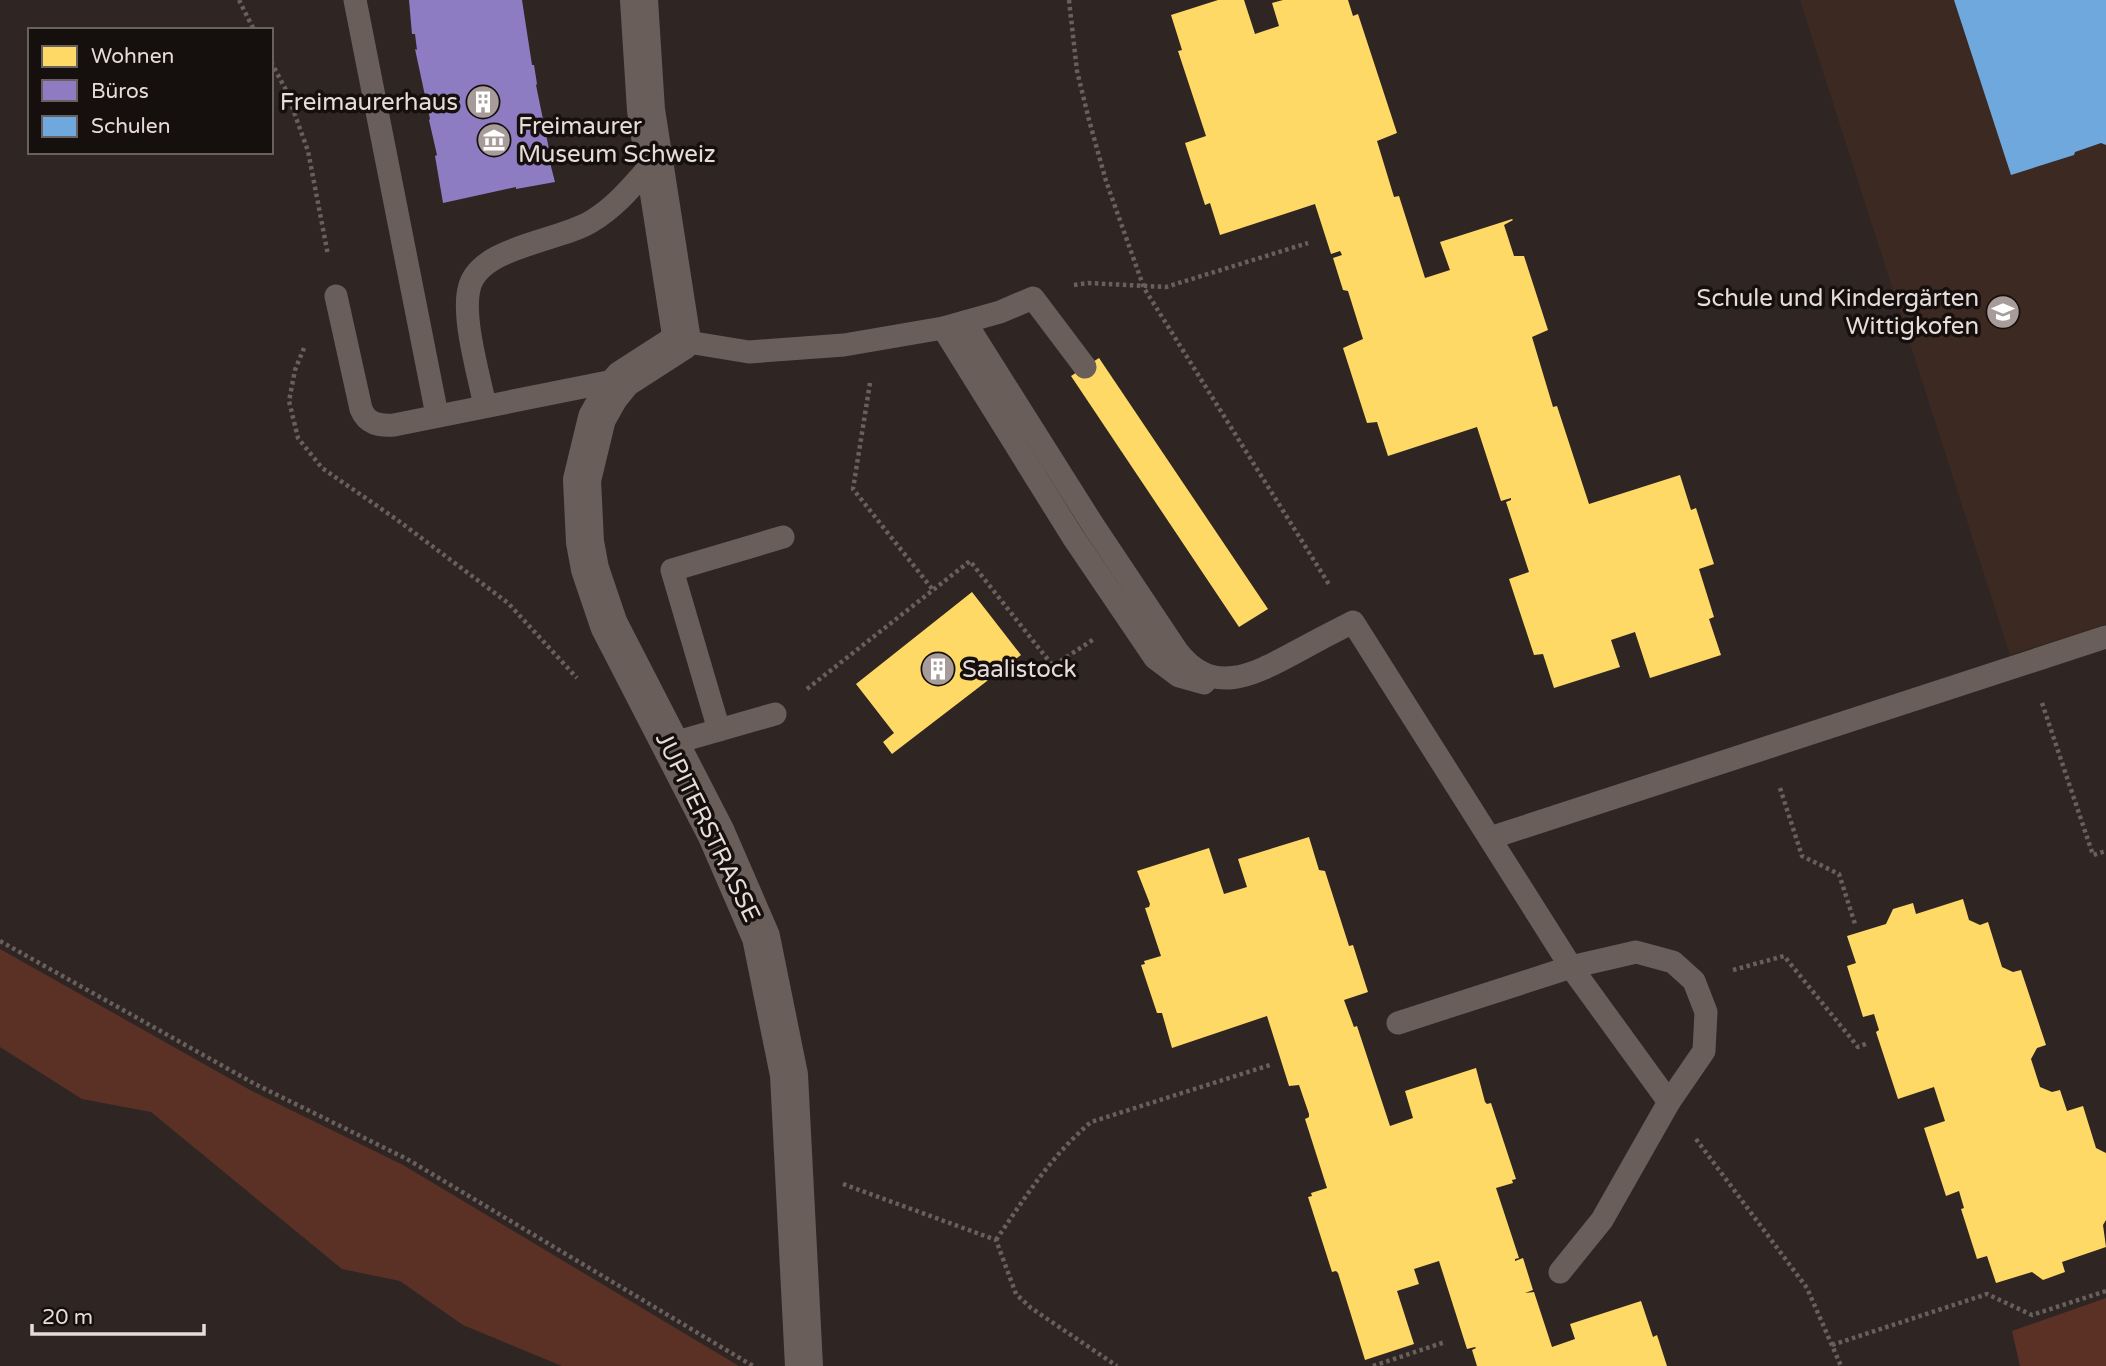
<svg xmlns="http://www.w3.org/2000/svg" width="2106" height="1366" viewBox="0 0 2106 1366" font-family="'Varela Round',sans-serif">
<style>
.built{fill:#3c2922}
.green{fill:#5c3125}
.homes{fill:#ffd966}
.offices{fill:#8e7cc3}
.schools{fill:#6fa8dc}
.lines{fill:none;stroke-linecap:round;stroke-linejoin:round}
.path{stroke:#69605d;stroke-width:4.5;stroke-dasharray:3.5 3.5;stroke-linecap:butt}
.lane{stroke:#6a5e5b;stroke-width:23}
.street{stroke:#6a5e5b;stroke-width:38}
.labels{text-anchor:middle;stroke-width:7;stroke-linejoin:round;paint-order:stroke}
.poi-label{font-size:24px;fill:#e7dcd9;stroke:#150f0d;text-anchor:end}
.street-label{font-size:24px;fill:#e7dcd9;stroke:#150f0d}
</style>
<rect width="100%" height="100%" fill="#2f2624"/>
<path class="built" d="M1800,0H2106V624L2010,655Z"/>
<g class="green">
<path d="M0,949L250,1090L403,1165L739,1366H562L463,1325L400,1281L342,1269L151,1112L82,1099L0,1047Z"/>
<path d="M2106,1298V1366H2020L2012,1331Z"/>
</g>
<g class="homes">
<path d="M1218,0H1244L1255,34L1279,26L1272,3L1283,0H1348L1353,16L1358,14L1397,133L1377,141L1394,197L1399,196L1425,278L1450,270L1440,242L1512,219L1513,220L1504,225L1514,256H1524L1548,330L1532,337L1553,407L1557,406L1589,504L1680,475L1691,510L1696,508L1714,564L1699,569L1714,617L1709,619L1721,655L1650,678L1635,632L1611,640L1620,667L1554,688L1543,654L1534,655L1509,579L1529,572L1506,502L1511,500V498L1501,501L1477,427L1388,456L1377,422L1367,423L1343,348L1363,339L1348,291L1343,290L1333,258L1342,255L1340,251L1331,254L1315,204L1220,235L1210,203L1205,205L1185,143L1206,136L1178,51L1182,50L1171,15Z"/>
<path d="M1099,358L1268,609L1239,627L1071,376Z"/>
<path d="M972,592L1021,655L892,754L883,742L894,733L856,684Z"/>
<path d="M1309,837L1319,870L1325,871L1349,946L1353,945L1368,992L1344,1000L1354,1027L1357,1026L1390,1126L1413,1118L1405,1091L1476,1068L1485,1102L1487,1104L1491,1103L1516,1179L1512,1180L1513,1183L1496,1188L1519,1258L1515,1259V1261L1523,1258L1533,1290L1525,1293L1534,1292L1552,1347L1575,1339L1570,1324L1641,1301L1653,1337L1657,1335L1667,1366H1477L1472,1350L1476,1348L1475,1347L1467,1349L1439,1261L1414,1269L1419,1284L1397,1291L1414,1344L1365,1360L1338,1273L1336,1271L1332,1272L1308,1197L1312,1196L1311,1193L1327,1188L1305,1119L1309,1117V1114L1299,1085L1289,1086L1267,1016L1172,1048L1162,1013H1157L1141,965L1145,964L1144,961L1161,956L1145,908L1149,907L1150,904L1137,871L1209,848L1224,894L1247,887L1238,859Z"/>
<path d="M1963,899L1969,920L1980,925L1988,922L2002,967L2013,972L2021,970L2046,1045L2037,1048L2031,1059L2040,1087L2052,1092L2060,1090L2067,1111L2083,1106L2096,1148L2106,1153V1220L2103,1225L2106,1247L2062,1262L2065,1272L2043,1280L2032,1272L1996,1283L1987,1256L1977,1259L1961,1209L1964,1208L1959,1191L1946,1196L1924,1128L1945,1121L1934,1087L1898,1099L1876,1032L1879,1030L1874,1014L1863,1017L1847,966L1856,963L1847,936L1886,924L1893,909L1913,903L1916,914Z"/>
</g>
<path class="offices" d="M409,0H522L532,65H534L537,84L536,85L550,154L548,155L555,182L516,189V187L443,203L435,156L437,155L429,120L430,119L415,49L417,50L415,34H412Z"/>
<path class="schools" d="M1954,0H2106V145L2101,143L2075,152L2074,155L2011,175Z"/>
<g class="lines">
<g class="path">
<path d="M239,0L254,30"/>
<path d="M1069,0L1077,71L1089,120L1106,181L1144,288L1330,586"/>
<path d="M271,62L286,90L308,151L328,255"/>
<path d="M1074,285L1088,283L1166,287L1308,243"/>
<path d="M304,348L295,370L289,401L298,438L322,468L396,519L508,603L577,678"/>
<path d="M870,383L853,489L933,590"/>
<path d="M807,689L970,561L1053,666L1094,639"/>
<path d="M2042,703L2093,855L2106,851"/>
<path d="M1780,788L1802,856L1839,874L1855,924"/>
<path d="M0,941L255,1084L407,1159L753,1366"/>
<path d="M1733,970L1784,956L1858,1047L1868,1043"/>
<path d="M1696,1139L1807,1288L1841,1366"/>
<path d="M843,1184L996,1240L1016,1294L1031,1308L1117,1366"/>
<path d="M996,1240C1026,1196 1051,1156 1091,1122L1270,1065"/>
<path d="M1832,1345L1987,1294L2032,1315L2106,1291"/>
<path d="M1373,1366L1445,1342"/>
</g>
<g class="lane">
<path d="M355,0L437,415"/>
<path d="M336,296L361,409C367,424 379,426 394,425L623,379"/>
<path d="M965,322L1093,525L1177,651C1212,697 1253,675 1294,653C1314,642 1333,632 1353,622L1571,967L1669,1102"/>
<path d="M943,328L1073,537L1155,658L1179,676L1204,683"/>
<path d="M682,341L749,352L844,345L943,328L1000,312L1033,298L1085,367"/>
<path d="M485,406C479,375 462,319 469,289C478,246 559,242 592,221C617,206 635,183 654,162"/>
<path d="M719,730L672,570L783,537"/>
<path d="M670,744L775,714"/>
<path d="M1490,838L2106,637"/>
<path d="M1398,1023L1571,967L1636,952L1673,962L1694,981L1706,1012L1704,1051L1669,1102L1602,1220L1560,1272"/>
</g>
<path class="street" d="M639,0L646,110L682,341L623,379L610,395L597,418L582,480L585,542L590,569L609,625L716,833L761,937L789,1075L804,1366"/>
</g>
<defs>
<g id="building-disc" transform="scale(1.75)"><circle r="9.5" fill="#a79c9a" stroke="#150f0d"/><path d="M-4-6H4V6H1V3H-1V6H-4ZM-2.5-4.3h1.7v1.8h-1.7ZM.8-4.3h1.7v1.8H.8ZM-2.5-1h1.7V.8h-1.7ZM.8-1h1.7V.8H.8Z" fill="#fff"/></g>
<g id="museum-disc" transform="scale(1.75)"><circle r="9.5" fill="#a79c9a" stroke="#150f0d"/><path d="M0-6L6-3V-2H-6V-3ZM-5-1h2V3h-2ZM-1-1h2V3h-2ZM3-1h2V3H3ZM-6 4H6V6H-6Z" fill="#fff"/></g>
<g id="school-disc" transform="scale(1.75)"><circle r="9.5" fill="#a79c9a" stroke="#150f0d"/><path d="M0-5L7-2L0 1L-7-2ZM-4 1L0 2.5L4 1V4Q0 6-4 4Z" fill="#fff"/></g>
</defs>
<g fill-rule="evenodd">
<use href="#building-disc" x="483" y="102"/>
<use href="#museum-disc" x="494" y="140"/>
<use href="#school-disc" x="2003" y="312"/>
<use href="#building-disc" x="938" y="669"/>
</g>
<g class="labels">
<g class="poi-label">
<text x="458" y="110">Freimaurerhaus</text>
<text x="518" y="134" text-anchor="start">Freimaurer<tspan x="518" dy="28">Museum Schweiz</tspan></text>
<text x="1979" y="306">Schule und Kindergärten<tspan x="1979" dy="28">Wittigkofen</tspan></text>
<text x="962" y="677" text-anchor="start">Saalistock</text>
</g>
<g class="street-label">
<text transform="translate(708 827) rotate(64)" y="8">JUPITERSTRASSE</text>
</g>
</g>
<rect x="28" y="28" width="245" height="126" fill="#150f0d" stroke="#69615f" stroke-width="2"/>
<rect x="42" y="46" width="35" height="21" fill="#ffd966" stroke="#69615f" stroke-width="2"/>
<text x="91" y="63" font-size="21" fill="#e7dcd9">Wohnen</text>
<rect x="42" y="80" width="35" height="21" fill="#8e7cc3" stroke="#69615f" stroke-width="2"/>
<text x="91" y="98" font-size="21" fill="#e7dcd9">Büros</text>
<rect x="42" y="116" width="35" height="21" fill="#6fa8dc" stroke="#69615f" stroke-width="2"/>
<text x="91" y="133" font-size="21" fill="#e7dcd9">Schulen</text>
<path d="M32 1324v10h172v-10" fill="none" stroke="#e7dcd9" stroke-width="3.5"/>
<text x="42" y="1324" font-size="21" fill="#e7dcd9" stroke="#150f0d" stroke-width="5" paint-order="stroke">20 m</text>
</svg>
